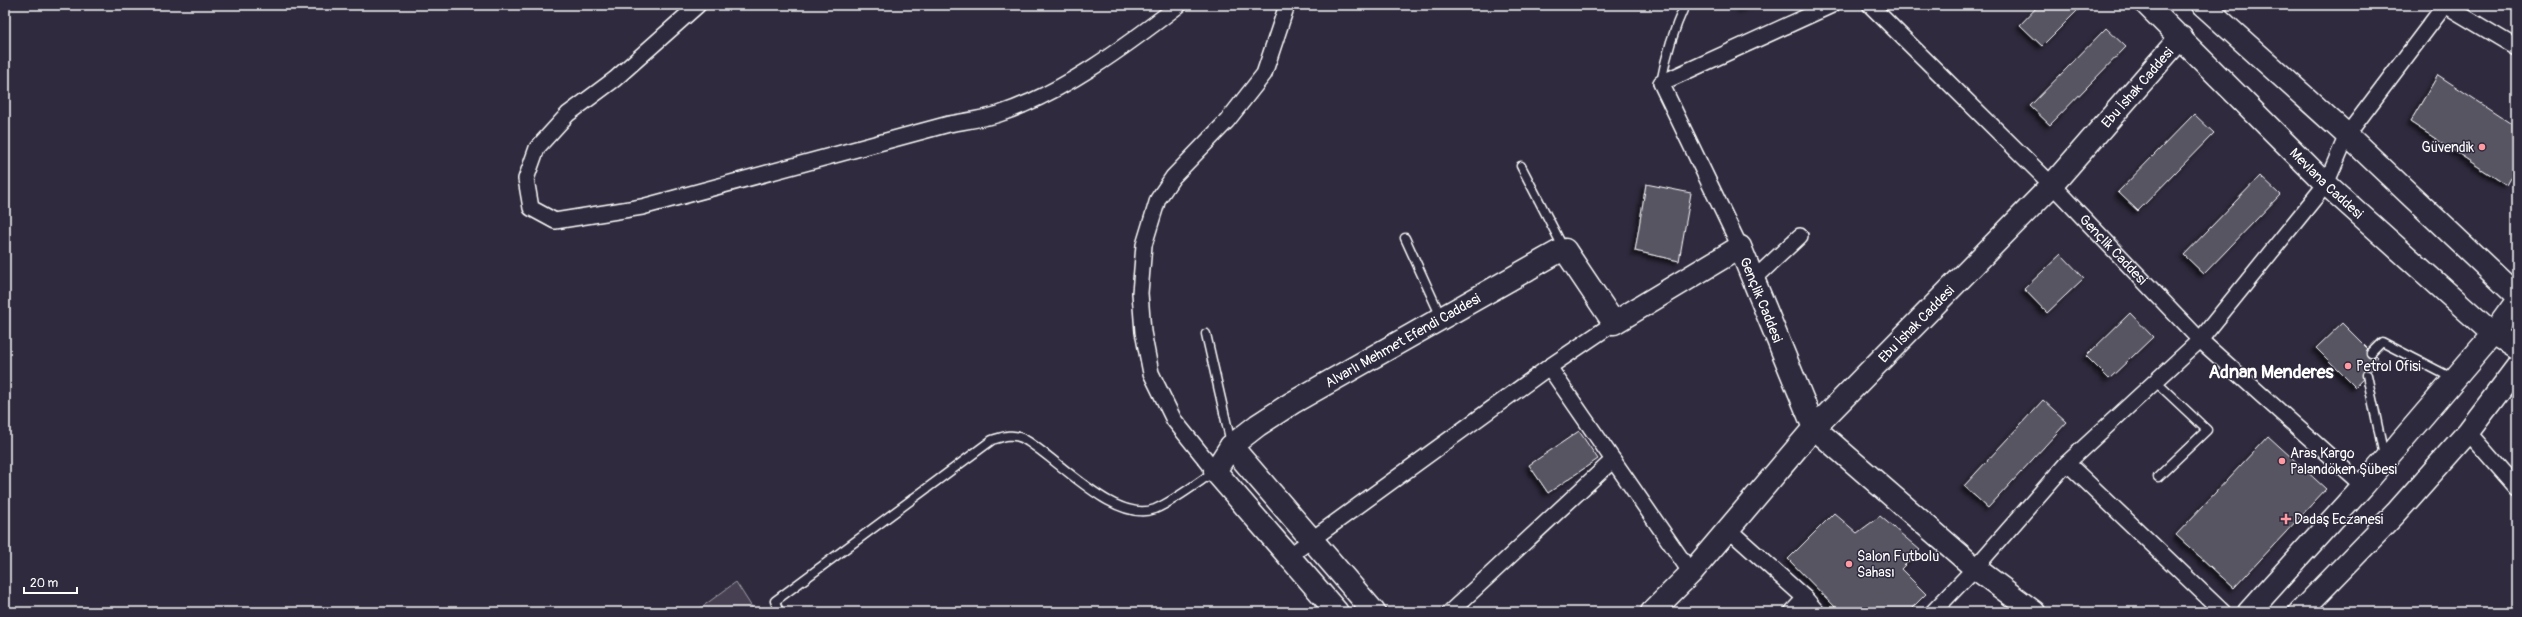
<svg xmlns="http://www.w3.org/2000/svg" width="2522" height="617" viewBox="0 0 2522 617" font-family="Pangolin,sans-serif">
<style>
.green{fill:#464152;stroke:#a2a0a8}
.building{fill:#595564;stroke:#fff;filter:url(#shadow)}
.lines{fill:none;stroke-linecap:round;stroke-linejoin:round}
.lane-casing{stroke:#fff;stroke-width:11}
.street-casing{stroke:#fff;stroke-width:18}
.secondary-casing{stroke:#fff;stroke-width:25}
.lane{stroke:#2f2a3d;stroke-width:8}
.street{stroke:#2f2a3d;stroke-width:15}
.secondary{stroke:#2f2a3d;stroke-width:22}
.poi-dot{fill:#ff9aa2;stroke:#2f2a3d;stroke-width:1.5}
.labels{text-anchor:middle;stroke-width:3;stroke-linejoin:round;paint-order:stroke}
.street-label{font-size:14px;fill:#fff;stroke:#2f2a3d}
.poi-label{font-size:14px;fill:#fff;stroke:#2f2a3d;text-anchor:start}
.district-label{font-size:18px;font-weight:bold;fill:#fff;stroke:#2f2a3d}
</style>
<defs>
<filter id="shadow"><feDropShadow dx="-3.5" dy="3.5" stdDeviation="2" flood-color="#0009"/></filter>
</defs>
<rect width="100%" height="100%" fill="#2f2a3d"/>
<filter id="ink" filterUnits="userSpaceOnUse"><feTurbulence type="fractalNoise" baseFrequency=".025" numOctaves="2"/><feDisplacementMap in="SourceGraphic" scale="8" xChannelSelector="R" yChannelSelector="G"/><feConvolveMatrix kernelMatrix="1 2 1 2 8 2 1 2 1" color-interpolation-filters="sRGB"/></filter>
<g filter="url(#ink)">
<path class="green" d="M736,582L755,612H695Z"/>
<g class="building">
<path d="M1740,5H1752L1742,9Z"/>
<path d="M2039,5H2073L2078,10L2042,46L2020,25Z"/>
<path d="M2106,28L2126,47L2050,125L2030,106Z"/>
<path d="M2438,75L2517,127V166L2506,185L2410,122Z"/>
<path d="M2194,114L2214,133L2138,211L2118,192Z"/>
<path d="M2260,176L2280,195L2204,274L2184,255Z"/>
<path d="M1646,184L1691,193L1679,261L1635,251Z"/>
<path d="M2061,254L2084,278L2047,313L2024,289Z"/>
<path d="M2130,313L2153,337L2109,379L2086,356Z"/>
<path d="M2342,323L2380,361L2355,387L2316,348Z"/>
<path d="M2043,400L2067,422L1988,508L1964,486Z"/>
<path d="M1579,431L1598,459L1548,493L1529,465Z"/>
<path d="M2268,436L2326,489L2234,588L2176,535Z"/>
<path d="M1834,513L1857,533L1880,516L1920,550L1901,569L1926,594L1908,612H1840L1788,559Z"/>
</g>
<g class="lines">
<g class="lane-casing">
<g id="lane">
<path d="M1661,83C1666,55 1673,31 1685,5"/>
<path d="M1521,166L1564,249"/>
<path d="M1405,238L1441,317"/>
<path d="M1206,334L1231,443"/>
<path d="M2371,353L2382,342L2454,379"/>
<path d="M2367,375L2384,456"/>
<path d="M2155,381L2207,430L2158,477"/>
<path d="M779,612L775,601L992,440C1002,437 1012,433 1022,438C1055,455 1114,525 1155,509C1174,501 1197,483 1215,471"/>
</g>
</g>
<g class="street-casing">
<g id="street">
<path d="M698,5L615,79L568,114L537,148L526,179L531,208L555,221L642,207L949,124C965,121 983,119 999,114C1063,93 1126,46 1179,5"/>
<path id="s1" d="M1870,5L2052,185L2200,340L2363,486"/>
<path d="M2445,5L2517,48"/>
<path d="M1740,247L1661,83L1832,5"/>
<path d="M1754,279L1800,236"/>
<path d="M1549,367L1691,573"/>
<path d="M2468,432L2517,488"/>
<path d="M2067,463L2223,612"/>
<path d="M1215,471L1174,420L1151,373L1143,332L1140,293L1144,245L1158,199L1173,177L1227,121L1264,74L1287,5"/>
<path d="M1728,529L1805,598L1817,612"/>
<path d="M1289,556L1549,367L1614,323"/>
<path d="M1450,612L1613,460"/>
<path d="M1792,612L1805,598"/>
<path d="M1933,612L1975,568L2067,463L2200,340L2326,184L2347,135L2445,5"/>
</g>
</g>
<g class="secondary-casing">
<g id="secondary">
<path id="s2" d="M2147,5L2326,184L2493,334L2517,349"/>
<path d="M2203,5L2347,135L2517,296"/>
<path d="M1231,446L1374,612"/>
<path id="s3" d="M1337,612L1215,471L1231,446L1258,425L1292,403L1558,252L1565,250L1614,323L1740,247L1814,428L1975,568L2034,612"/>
<path id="s4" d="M1652,612L1691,573L1814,428L2052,185L2181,37"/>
<path d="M2249,612L2363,486L2493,334L2517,301"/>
<path d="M2300,612L2396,513L2468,432L2517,367"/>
</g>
</g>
<use href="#lane" class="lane"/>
<use href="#street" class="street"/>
<use href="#secondary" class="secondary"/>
</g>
</g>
<g class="poi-dot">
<circle cx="2482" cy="147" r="4"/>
<circle cx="2348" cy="366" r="4"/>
<circle cx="2282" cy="461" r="4"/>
<path d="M2284 513h4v4h4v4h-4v4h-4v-4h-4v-4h4z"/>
<circle cx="1849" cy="564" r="4"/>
</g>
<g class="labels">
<g class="street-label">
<text dy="5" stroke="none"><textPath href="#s4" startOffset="715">Ebu İshak Caddesi</textPath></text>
<text dy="5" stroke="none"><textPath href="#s2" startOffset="253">Mevlana Caddesi</textPath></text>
<text dy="5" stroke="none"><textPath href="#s1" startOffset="345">Gençlik Caddesi</textPath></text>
<text dy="5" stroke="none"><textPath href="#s3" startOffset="896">Gençlik Caddesi</textPath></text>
<text dy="5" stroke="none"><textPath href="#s4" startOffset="391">Ebu İshak Caddesi</textPath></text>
<text dy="5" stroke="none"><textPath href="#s3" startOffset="418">Alvarlı Mehmet Efendi Caddesi</textPath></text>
</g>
<g class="poi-label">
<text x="2474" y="152" text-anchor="end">Güvendik</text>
<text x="2356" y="371">Petrol Ofisi</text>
<text x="2290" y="458">Aras Kargo<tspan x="2290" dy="16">Palandöken Şübesi</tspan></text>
<text x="2294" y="524">Dadaş Eczanesi</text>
<text x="1857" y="561">Salon Futbolu<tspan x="1857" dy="16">Sahası</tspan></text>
</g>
<g class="district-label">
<text x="2271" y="378">Adnan Menderes</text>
</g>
</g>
<rect width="2522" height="617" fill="none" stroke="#2f2a3d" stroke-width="20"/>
<rect x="10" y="10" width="2502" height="597" fill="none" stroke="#fff" stroke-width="1.5" filter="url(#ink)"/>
<path d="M24 587v6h53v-6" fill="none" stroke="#ffffff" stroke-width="2"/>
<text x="30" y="587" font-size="12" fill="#ffffff" stroke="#2f2a3d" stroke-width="3" paint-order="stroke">20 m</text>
</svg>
